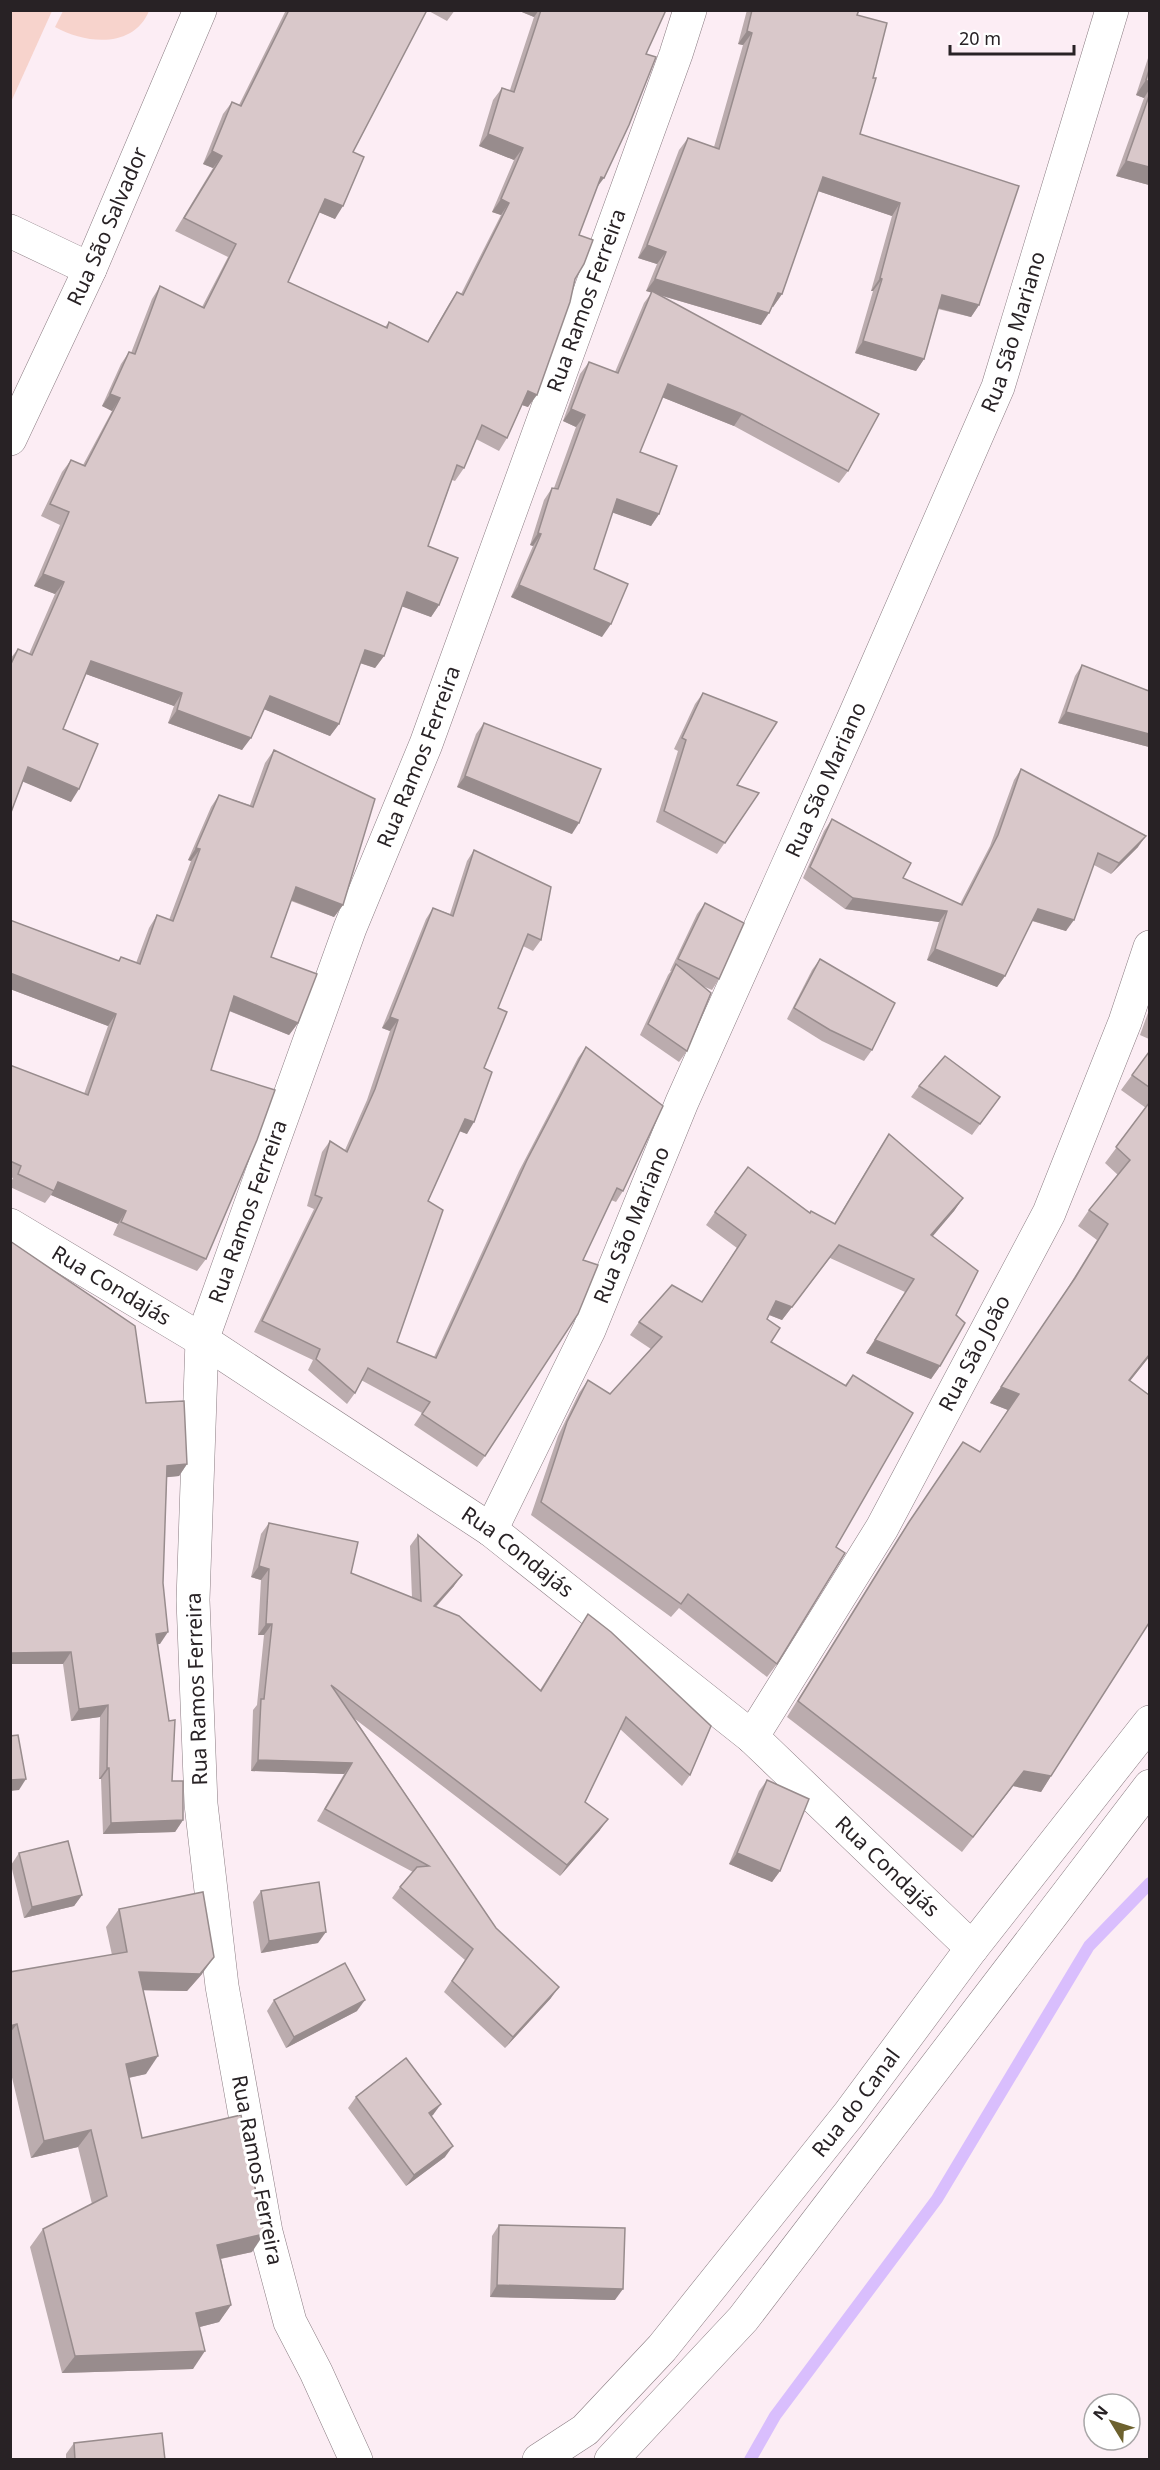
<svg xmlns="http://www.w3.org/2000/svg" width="1160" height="2470" viewBox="0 0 1160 2470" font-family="'Noto Sans',sans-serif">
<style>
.green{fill:#f7d3cc}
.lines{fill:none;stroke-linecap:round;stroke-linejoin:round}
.stream{stroke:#d9befd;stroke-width:12}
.minor-casing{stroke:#8a7c82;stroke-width:34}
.tertiary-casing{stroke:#8a7c82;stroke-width:34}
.minor{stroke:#fff;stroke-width:33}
.tertiary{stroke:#fff;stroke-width:33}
.wall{fill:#bbacae}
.shaded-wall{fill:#988c8d}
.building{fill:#d9c8ca;stroke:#988c8d;stroke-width:1.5}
.labels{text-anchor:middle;stroke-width:6;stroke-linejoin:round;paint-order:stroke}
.street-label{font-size:21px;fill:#282225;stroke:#fff}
</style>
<rect width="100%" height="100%" fill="#fcedf4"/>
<g class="green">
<path d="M11,10L52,11L11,102L10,11Z"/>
<path d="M63,11V10L149,11C133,49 86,44 55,27Z"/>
</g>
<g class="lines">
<path class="stream" d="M750,2460L775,2416L937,2199L1089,1946L1150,1883"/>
<g class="minor-casing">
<g id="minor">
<path d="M10,231L90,269"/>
<path id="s1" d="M10,1225L202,1340L491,1530L752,1737L972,1948"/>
<path id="s2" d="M491,1530L589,1330L682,1102L855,715L998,387L1112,10"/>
<path id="s3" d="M752,1737L882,1528L1049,1213L1125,1022L1150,947"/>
<path id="s4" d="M356,2460L316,2372L290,2322L266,2232L222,1986L201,1804L193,1600L202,1340L350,928L426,744L676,54L690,10"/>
<path id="s5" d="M539,2460L585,2430L662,2348L849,2114L972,1948L1150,1722"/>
<path d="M611,2460L743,2319L1150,1786"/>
</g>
</g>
<g class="tertiary-casing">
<g id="tertiary">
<path id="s6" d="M10,439L90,269L200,10"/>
</g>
</g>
<use href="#minor" class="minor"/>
<use href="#tertiary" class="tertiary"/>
</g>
<g class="wall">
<path d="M286,10H427L353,152L335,219L319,212L288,282L385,327L389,322L427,342L449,304L457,292L461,294L501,215L492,212L514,160L479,146L493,100L502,88L510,90L534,17L517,10H666L646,54L579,235L575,279L528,407L522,405L507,438L499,451L476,439L464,468L455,481L452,480L428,546L439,605L431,617L402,606L384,656L375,668L360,663L339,724L330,736L264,709L242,750L168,723L174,706L86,674L63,729L71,802L23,781L10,815V659L18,649L29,654L55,594L34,586L60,525L41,516L62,472L71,460L83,465L112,411L102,406L121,364L129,352L131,353L152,299L160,286L202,307L228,257L175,231L213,168L203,164L223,114L232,102L239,105Z"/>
<path d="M427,10H455L447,21Z"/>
<path d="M747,10H859L857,15L873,78L860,134L979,305L971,317L938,309L924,359L916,371L855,353L873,291H871L892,216L818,191L782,294L773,307L772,306L761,325L659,295L848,471L839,483L734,426L662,397L640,452L659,514L651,526L612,512L594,569L602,637L511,597L533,546L530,545L544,500L552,488H554L576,427L563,421L580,374L589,362L615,372L644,303L652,292L646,291L657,264L638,258L679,150L688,138L714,147L743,45L738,44Z"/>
<path d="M1149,55V185L1116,176L1144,98L1136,95Z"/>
<path d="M1082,665L1149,691V747L1058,723L1075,676Z"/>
<path d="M703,693L737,785L759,793L717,854L656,822L678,751L674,749L695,704Z"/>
<path d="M484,723L572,834L457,787L476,734Z"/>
<path d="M274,750L343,905L334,917L291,901L271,957L298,1023L289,1035L229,1011L211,1070L206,1259L197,1271L113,1235L118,1224L51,1195L45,1203L10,1187V1184L13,1178L10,1177V1065L84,1094L108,1026L10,989V920L118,961L121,957L136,963L149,928L157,915L169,920L191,861L188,860L211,807L219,795L250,805L265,763Z"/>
<path d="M1021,769L1138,847L1111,874L1094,865L1066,931L1032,921L1005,976L997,987L927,960L939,922L845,909L803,878L824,831L832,819L903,878L960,904L990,846L1014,780Z"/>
<path d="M474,850L541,940L533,951L523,946L498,1008L484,1068L467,1134L459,1131L428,1201L397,1342L434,1357L519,1171L578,1058L586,1047L623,1191L616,1202L611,1200L485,1456L477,1467L414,1425L422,1413L361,1380L355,1393L347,1404L308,1370L313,1360L254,1332L314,1209L307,1206L322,1152L330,1141L345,1150L367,1100L390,1031L382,1028L426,919L433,908L450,914L467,861Z"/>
<path d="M705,903L719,979L712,990L700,985L687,1051L679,1062L640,1035L668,975L671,971H670L697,914Z"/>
<path d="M820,959L872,1050L864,1061L822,1041L787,1019L812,970Z"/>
<path d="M1149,1010V1039L1140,1035Z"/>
<path d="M1149,1052V1357L1130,1381L1051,1776L1041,1792L1013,1786L962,1852L787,1717L898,1538L963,1442L980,1452L1008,1410L990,1403L1064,1294L1097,1240L1078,1226L1089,1210L1118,1175L1105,1163L1146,1108L1121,1090Z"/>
<path d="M919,1086L1000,1097L972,1135L911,1097Z"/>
<path d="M889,1134L963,1198L954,1211L932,1236L956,1315L940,1366L931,1379L866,1353L905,1292L830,1258L782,1320L769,1315L767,1319L771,1342L845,1385L853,1375L836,1547L777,1664L767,1677L679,1608L671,1617L531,1515L558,1436L579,1393L588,1380L610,1394L651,1349L630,1335L639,1322L702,1302L737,1248L706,1225L715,1212L810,1213L834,1224L880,1148Z"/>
<path d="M10,1241L146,1403L187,1464L179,1476L167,1477L160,1644H158L172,1781L183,1820L175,1832L103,1834L101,1779H99L100,1717L71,1721L63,1664H10Z"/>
<path d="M269,1523L351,1573L412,1598L410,1546L418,1535L454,1586L436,1607L540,1690L588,1614L690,1775L682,1786L620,1729L585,1802L600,1830L560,1876L355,1719L496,1928L551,1998L505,2048L444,1992L465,1960L392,1898L400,1887L413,1872L317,1821L344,1774L251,1771L253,1710L257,1705L264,1635H258L261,1580L251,1577L261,1534Z"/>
<path d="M767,1780L780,1871L772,1882L729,1864L759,1791Z"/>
<path d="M19,1853L82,1895L74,1906L24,1918L11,1865Z"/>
<path d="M261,1891L318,1943L261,1953L253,1902Z"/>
<path d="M119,1909L202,1974L187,1991L143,1990L146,2074L129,2078L142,2138L252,2252L221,2259L231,2305L219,2322L200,2327L193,2369L62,2373L30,2247L43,2229L92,2204L78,2147L31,2158L10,2069V1972L112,1955L106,1927Z"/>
<path d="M274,2000L357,2011L286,2048L267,2011Z"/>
<path d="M356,2097L441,2104L431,2116L445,2157L406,2186L348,2108Z"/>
<path d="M499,2225L615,2300L490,2297L492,2236Z"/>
<path d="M74,2443L165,2460H66V2454Z"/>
</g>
<g class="shaded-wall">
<path d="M517,10H539L534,17Z"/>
<path d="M747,31L752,33L743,45L738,44Z"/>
<path d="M1146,80L1149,82V90L1144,98L1136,95Z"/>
<path d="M488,134L523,148L514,160L479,146Z"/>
<path d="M212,151L222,156L213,168L203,164Z"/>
<path d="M1126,161L1149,167V185L1116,176Z"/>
<path d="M601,177L604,178L595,190Z"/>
<path d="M823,177L900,203L892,216L815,190Z"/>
<path d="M325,199L343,206L335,219L316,211Z"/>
<path d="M501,199L509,203L501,215L492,212Z"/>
<path d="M647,245L666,252L657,264L638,258Z"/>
<path d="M880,278L882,279L873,291H871Z"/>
<path d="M655,279L769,313L761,325L646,291Z"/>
<path d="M778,293L782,294L773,307L769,305Z"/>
<path d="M942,295L979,305L971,317L934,307Z"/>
<path d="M863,341L924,359L916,371L855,353Z"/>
<path d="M668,384L742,414L734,426L659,396Z"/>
<path d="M528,391L537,395L528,407L519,404Z"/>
<path d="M110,394L120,398L112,411L102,406Z"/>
<path d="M571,409L585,415L576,427L563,421Z"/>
<path d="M617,499L659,514L651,526L608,511Z"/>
<path d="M538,533L541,534L533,546L530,545Z"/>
<path d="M43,574L64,582L55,594L34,586Z"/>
<path d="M519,585L611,624L602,637L511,597Z"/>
<path d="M407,592L439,605L431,617L398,605Z"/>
<path d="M365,650L384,656L375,668L357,662Z"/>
<path d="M91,661L182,693L174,706L83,673Z"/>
<path d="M270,696L339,724L330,736L261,708Z"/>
<path d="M177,710L251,738L242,750L168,723Z"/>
<path d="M1066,712L1149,734V747L1058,723Z"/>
<path d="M28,767L79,789L71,802L19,780Z"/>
<path d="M465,776L579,823L572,834L457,787Z"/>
<path d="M1146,836L1138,847L1111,874L1119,863Z"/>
<path d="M196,848L200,849L191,861L188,860Z"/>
<path d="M296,887L343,905L334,917L288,899Z"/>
<path d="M853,898L947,911L939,922L845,909Z"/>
<path d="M1038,909L1074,920L1066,931L1030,920Z"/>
<path d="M935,949L1005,976L997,987L927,960Z"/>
<path d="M10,973L116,1014L108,1026L10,989Z"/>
<path d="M234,996L298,1023L289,1035L225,1009Z"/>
<path d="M390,1017L398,1020L390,1031L382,1028Z"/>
<path d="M465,1119L474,1122L467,1134L457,1130Z"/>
<path d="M58,1182L126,1211L118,1224L51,1195Z"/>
<path d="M963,1198L954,1211L922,1249L931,1235Z"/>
<path d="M839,1245L782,1320L767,1314L776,1301Z"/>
<path d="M875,1340L940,1366L931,1379L866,1353Z"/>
<path d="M1149,1355V1357L1118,1396L1129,1380Z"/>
<path d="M1001,1387L1019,1394L1008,1410L990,1403Z"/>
<path d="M187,1464L179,1476L159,1478L167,1466Z"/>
<path d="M259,1566L269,1569L261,1580L251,1577Z"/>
<path d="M462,1575L454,1586L426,1617L434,1606Z"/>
<path d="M266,1624H272L264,1635H258Z"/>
<path d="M168,1632L160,1644L148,1645L156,1634Z"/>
<path d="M71,1652L63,1664H10V1653Z"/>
<path d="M108,1705L100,1717L71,1721L79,1709Z"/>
<path d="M258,1760L352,1763L344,1774L251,1771Z"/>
<path d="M107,1768H109L101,1779H99Z"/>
<path d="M1024,1771L1051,1776L1041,1792L1013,1786L962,1852Z"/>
<path d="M26,1779L19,1790L10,1791V1780Z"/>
<path d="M608,1819L600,1830L560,1876L567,1865Z"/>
<path d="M183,1820L175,1832L103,1834L111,1823Z"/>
<path d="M737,1853L780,1871L772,1882L729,1864Z"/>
<path d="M82,1895L74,1906L24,1918L32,1907Z"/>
<path d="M326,1932L318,1943L261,1953L269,1941Z"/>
<path d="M214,1957L202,1974L187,1991L127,1990L139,1972Z"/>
<path d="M559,1987L551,1998L505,2048L513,2037Z"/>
<path d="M365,2000L357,2011L286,2048L294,2037Z"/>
<path d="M17,2024L10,2033V2026Z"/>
<path d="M158,2056L146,2074L113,2081L126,2064Z"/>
<path d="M441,2104L433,2115L421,2124L429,2113Z"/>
<path d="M91,2130L78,2147L31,2158L44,2141Z"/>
<path d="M453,2146L445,2157L406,2186L414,2175Z"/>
<path d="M264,2234L252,2252L205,2262L217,2245Z"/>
<path d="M497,2285L623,2289L615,2300L490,2297Z"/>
<path d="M231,2305L219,2322L184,2331L196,2313Z"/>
<path d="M205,2351L193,2369L62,2373L75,2356Z"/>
</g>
<g class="building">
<path d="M289,10H427L353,152L364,157L343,206L325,199L288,282L387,328L389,322L428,342L457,292L463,295L509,203L501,199L523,148L488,134L502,88L514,92L541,10H666L646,54L656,57L629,125L604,178L601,177L579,235L593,240L584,264L575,279L570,302L537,395L528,391L507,438L482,425L464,468L457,465L428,546L458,558L439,605L407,592L384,656L365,650L339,724L270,696L251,738L177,710L182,693L91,661L63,729L98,744L79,789L28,767L10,815V666L18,649L32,655L64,582L43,574L69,512L50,504L71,460L85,466L120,398L110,394L129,352L135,354L160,286L204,308L236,244L184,218L222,156L212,151L232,102L241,106Z"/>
<path d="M752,10H859L857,15L887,23L873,78H876L860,134L1019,186L979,305L942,295L924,359L863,341L882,279L880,278L900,203L823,177L782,294L778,293L769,313L655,279L666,252L647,245L688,138L719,149L752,33L747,31Z"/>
<path d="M1149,70V82L1146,80Z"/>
<path d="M1149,96V167L1126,161Z"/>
<path d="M652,291L879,414L848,471L742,414L668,384L640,452L677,466L659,514L617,499L594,569L628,584L611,624L519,585L541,534L538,533L552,488L558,489L585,415L571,409L589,362L618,373Z"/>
<path d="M1082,665L1149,691V734L1066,712Z"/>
<path d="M703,693L777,722L737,785L759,793L725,843L664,811L686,740L682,738Z"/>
<path d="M484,723L601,769L579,823L465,776Z"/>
<path d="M274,750L375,799L343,905L296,887L271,957L317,974L298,1023L234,996L211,1070L275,1090L257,1140L206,1259L121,1222L126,1211L58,1182L54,1191L18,1174L21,1166L10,1161V1065L88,1095L116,1014L10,973V920L119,961L121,957L140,964L157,915L173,921L200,849L196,848L219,795L253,807Z"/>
<path d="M1021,769L1146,836L1119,863L1098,853L1074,920L1038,909L1005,976L935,949L947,911L853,898L810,867L832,819L911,863L903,878L962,905L998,835Z"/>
<path d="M474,850L551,887L541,940L528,934L498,1008L507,1012L484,1068L492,1072L474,1122L465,1119L428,1201L443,1210L397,1342L436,1358L527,1160L586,1047L663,1106L623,1191L617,1188L583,1260L598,1265L578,1314L485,1456L422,1414L430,1402L368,1368L355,1393L316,1359L320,1349L262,1321L322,1198L315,1195L330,1141L347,1152L375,1089L398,1020L390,1017L433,908L453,916Z"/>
<path d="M705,903L744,923L719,979L678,959Z"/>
<path d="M820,959L895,1003L872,1050L830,1030L794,1008Z"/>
<path d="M676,964L711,993L687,1051L648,1024Z"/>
<path d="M1149,1052V1087L1132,1075Z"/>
<path d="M945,1056L1000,1097L980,1124L919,1086Z"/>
<path d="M1149,1103V1355L1129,1380L1149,1395V1623L1051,1776L1024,1771L973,1837L798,1701L909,1522L963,1442L980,1452L1019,1394L1001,1387L1075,1278L1108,1224L1089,1210L1130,1160L1116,1147Z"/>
<path d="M889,1134L963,1198L931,1235L978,1271L956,1315L965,1323L940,1366L875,1340L914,1279L839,1245L792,1307L776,1301L767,1319L780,1328L771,1342L846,1386L853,1375L913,1413L836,1547L845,1553L777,1664L688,1594L681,1604L541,1502L567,1422L588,1380L610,1394L662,1337L639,1322L672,1285L702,1302L746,1235L715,1212L748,1167L810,1213L811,1211L835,1224Z"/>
<path d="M10,1241L135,1326L146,1403L184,1401L187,1464L167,1466L163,1583L168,1632L156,1634L169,1721L175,1720L172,1781H183V1820L111,1823L109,1768H107L108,1705L79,1709L71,1652L10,1653Z"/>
<path d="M269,1523L358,1542L351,1573L421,1601L418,1535L462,1575L434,1606L459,1616L541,1691L588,1614L611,1632L711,1726L690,1775L626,1717L585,1802L608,1819L567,1865L331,1685L496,1928L559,1987L513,2037L452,1981L473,1949L400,1887L417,1867L429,1866L325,1809L352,1763L258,1760L261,1699H264L272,1624H266L269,1569L259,1566Z"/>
<path d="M18,1735L26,1779L10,1780V1736Z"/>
<path d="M767,1780L809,1799L780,1871L737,1853Z"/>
<path d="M68,1841L82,1895L32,1907L19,1853Z"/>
<path d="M319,1882L326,1932L269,1941L261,1891Z"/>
<path d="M203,1892L214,1957L200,1974L139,1972L158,2056L126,2064L142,2138L241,2115L264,2234L217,2245L231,2305L196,2313L205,2351L75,2356L43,2229L107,2196L91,2130L44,2141L17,2024L10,2026V1972L127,1952L119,1909Z"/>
<path d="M345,1963L365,2000L294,2037L274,2000Z"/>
<path d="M406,2058L441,2104L429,2113L453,2146L414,2175L356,2097Z"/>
<path d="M499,2225L625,2228L623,2289L497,2285Z"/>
<path d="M162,2433L165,2460H75L74,2443Z"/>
</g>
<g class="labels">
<g class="street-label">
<text dy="7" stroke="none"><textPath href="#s6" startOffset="234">Rua São Salvador</textPath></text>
<text dy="7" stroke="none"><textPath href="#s4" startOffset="2252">Rua Ramos Ferreira</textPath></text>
<text dy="7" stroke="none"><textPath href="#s2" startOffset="1308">Rua São Mariano</textPath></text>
<text dy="7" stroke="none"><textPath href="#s4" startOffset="1766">Rua Ramos Ferreira</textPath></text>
<text dy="7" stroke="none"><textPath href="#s2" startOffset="822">Rua São Mariano</textPath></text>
<text dy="7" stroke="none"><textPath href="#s4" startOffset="1280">Rua Ramos Ferreira</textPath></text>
<text dy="7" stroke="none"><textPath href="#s2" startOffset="336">Rua São Mariano</textPath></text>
<text dy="7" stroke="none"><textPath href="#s1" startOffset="118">Rua Condajás</textPath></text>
<text dy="7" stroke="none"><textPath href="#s3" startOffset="444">Rua São João</textPath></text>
<text dy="7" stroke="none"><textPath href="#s1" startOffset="604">Rua Condajás</textPath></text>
<text transform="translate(197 1689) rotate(-92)" y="7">Rua Ramos Ferreira</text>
<text dy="7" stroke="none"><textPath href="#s1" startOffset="1090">Rua Condajás</textPath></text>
<text dy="7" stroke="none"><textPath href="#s5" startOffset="480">Rua do Canal</textPath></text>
<text transform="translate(257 2170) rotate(79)" y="7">Rua Ramos Ferreira</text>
</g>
</g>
<rect width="1160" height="2470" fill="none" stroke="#282225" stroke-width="24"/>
<g transform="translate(1112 2422) rotate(308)"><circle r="28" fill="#ffffff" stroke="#a9a7a8" stroke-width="1.5"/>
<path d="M0-4.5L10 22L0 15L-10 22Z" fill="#6d612e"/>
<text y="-9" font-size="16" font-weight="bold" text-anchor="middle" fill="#282225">N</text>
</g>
<path d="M950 45v9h124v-9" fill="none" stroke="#282225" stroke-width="3"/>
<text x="959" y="45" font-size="18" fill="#282225" stroke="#ffffff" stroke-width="4.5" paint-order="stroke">20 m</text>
</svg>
